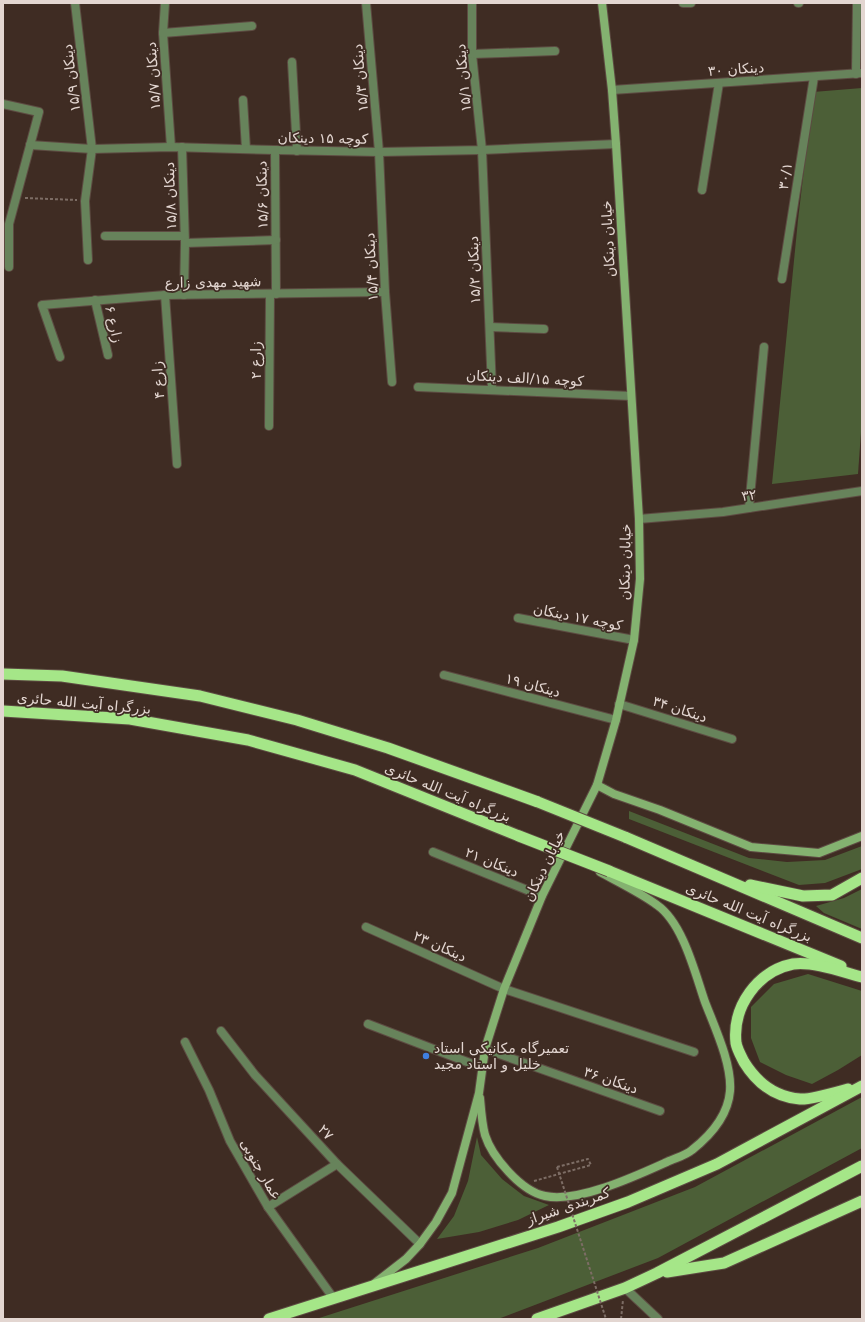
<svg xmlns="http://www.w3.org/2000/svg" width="865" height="1322" viewBox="0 0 865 1322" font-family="'DejaVu Sans',Vazirmatn,sans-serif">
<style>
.green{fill:#4c5f37}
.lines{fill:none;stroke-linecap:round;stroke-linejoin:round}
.minor-casing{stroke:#5d4b42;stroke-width:10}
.secondary-casing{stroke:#5d4b42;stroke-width:10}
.trunk-casing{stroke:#5d4b42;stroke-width:13}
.path{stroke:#7d6d65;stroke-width:2;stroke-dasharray:3 2;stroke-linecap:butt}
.minor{stroke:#67835b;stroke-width:8}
.secondary{stroke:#84b270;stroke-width:8}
.trunk{stroke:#a5e688;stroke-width:11}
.trunk-bridge-casing{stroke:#5d4b42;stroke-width:13;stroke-linecap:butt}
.path-bridge{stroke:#7d6d65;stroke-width:2;stroke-dasharray:3 2;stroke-linecap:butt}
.trunk-bridge{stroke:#a5e688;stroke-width:11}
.shop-dot{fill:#3f7fe0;stroke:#3f2c23;stroke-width:1.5}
.labels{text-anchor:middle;stroke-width:3.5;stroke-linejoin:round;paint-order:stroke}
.street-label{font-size:14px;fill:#e3d6d1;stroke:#3f2c23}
.poi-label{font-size:14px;fill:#e3d6d1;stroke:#3f2c23;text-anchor:start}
</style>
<rect width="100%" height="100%" fill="#3f2c23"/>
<g class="green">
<path d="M862,88V418L858,474L772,484L798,220L813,92Z"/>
<path d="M629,811L749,858L787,862L825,860L862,846V869L825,883L799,885L629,819Z"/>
<path d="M862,889V929L824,913L816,906L844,898Z"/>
<path d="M808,974L862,991V1055L838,1070L812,1084L786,1075L760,1062L751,1038V1007L774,984Z"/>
<path d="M862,1097V1148L658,1258L498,1319H316L538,1248L695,1187Z"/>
<path d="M477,1137L481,1155L502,1179L524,1196L549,1205L518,1220L479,1232L437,1239L454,1216L468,1181Z"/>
</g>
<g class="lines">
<g class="minor-casing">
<g id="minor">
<path d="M75,3L92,149L85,201L88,260"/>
<path d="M165,3L163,33L171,147"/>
<path d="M366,3L379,152L385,292L392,382"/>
<path d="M472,3V54L482,150L492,389"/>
<path d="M683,3H691"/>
<path d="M798,3H799"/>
<path d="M163,33L252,26"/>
<path d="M472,54L555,51"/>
<path d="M292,62L297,151"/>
<path d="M856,74L857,3"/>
<path d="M612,90L862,73"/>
<path d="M243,100L246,149"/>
<path d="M3,104L39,112L9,224V267"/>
<path d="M30,145L92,149L171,147L275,150L379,152L482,150L616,144"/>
<path d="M182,147L185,243L184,295"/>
<path d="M275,150L276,294"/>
<path d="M702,190L719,83"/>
<path d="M105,236H184"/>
<path d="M185,243L276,240"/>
<path d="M782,279L814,77"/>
<path d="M165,295L177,464"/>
<path d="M95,300L108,355"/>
<path d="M490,327L544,329"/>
<path d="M60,357L42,305L165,295L385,292"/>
<path d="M418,387L631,396"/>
<path d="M269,426L270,294"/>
<path d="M749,508L764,347"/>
<path d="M639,519L723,512L862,491"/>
<path d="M518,618L634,640"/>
<path d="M444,675L616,720"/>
<path d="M619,704L732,739"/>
<path d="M433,852L542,896"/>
<path d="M366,927L504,989L694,1052"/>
<path d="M368,1024L483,1068"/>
<path d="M221,1031L255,1075L337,1164L420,1244"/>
<path d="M185,1042L209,1090L230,1141L268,1207L334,1299"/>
<path d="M485,1049L660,1111"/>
<path d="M268,1207L337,1164"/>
<path d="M625,1288L658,1319"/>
</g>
</g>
<g class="secondary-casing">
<g id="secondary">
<path d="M597,785L614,794L660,810L751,847L819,853L862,836"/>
<path d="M480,1098C481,1110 482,1124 485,1135C492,1157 521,1191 545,1196C578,1203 636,1176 667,1162C675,1158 685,1156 692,1150C711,1135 728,1116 730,1091C732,1064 715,1028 705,1002C695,973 683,923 657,905C641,893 618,882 600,872"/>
<path d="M375,1283L406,1259L420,1244L436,1222L452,1193L479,1093L485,1049L504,989L542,896L597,785L616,720L634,640L640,579L639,519L616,144L612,90L602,3"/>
</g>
</g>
<g class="trunk-casing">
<g id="trunk">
<path d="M3,674L62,676L200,696L297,720L388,748L538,802"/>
<path d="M3,711L130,719L248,740L355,770L519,836"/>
<path d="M625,837L862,938"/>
<path d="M609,871L841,966"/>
<path d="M750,885L803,896L832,895L862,878"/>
<path d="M848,1089C837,1092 810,1100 800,1099C775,1097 757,1083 744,1062C741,1056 737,1049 736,1043C732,1006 758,971 793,964C813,961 843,972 862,977"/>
<path d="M667,1272L724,1263L862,1201"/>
<path d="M269,1319L558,1227L628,1202L717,1164L862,1086"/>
<path d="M537,1319L625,1288L657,1273L862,1166"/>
</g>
</g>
<g class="path">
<path d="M25,198L77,200"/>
<path d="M534,1181L591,1165L588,1159L557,1167"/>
<path d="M621,1319L623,1300"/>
</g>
<use href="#minor" class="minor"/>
<use href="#secondary" class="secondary"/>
<use href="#trunk" class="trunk"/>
<g class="trunk-bridge-casing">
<g id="trunk-bridge">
<path d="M538,802L625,837"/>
<path d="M519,836L609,871"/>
</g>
</g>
<path class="path-bridge" d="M557,1167L606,1319"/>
<use href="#trunk-bridge" class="trunk-bridge"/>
</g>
<circle class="shop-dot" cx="426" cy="1056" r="4"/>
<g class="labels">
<g class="street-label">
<text transform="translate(736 69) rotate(-4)" y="5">۳۰ دینکان</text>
<text transform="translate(153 76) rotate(-94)" y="5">۱۵/۷ دینکان</text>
<text transform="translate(71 78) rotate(-97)" y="5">۱۵/۹ دینکان</text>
<text transform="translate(360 78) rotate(-95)" y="5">۱۵/۳ دینکان</text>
<text transform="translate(463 78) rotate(-95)" y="5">۱۵/۱ دینکان</text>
<text transform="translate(323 138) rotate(1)" y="5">کوچه ۱۵ دینکان</text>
<text transform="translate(785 176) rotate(-81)" y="5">۳۰/۱</text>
<text transform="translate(262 195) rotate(-91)" y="5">۱۵/۶ دینکان</text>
<text transform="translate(170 196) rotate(-92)" y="5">۱۵/۸ دینکان</text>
<text transform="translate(608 239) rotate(-93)" y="5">خیابان دینکان</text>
<text transform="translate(371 267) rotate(-93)" y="5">۱۵/۴ دینکان</text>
<text transform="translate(474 270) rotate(-92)" y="5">۱۵/۲ دینکان</text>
<text transform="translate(213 282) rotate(-1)" y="5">شهید مهدی زارع</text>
<text transform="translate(114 324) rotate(77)" y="5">۶ زارع</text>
<text transform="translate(256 360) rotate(-90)" y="5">۲ زارع</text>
<text transform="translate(525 378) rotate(3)" y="5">کوچه ۱۵/الف دینکان</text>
<text transform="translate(158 380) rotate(-94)" y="5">۴ زارع</text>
<text transform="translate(749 495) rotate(-9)" y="5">۳۲</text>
<text transform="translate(625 562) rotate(-89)" y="5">خیابان دینکان</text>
<text transform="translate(578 617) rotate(11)" y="5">کوچه ۱۷ دینکان</text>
<text transform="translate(533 685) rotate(15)" y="5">۱۹ دینکان</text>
<text transform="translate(84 703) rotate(5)" y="5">بزرگراه آیت الله حائری</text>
<text transform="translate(680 709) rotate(18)" y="5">۳۴ دینکان</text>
<text transform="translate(448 792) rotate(22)" y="5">بزرگراه آیت الله حائری</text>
<text transform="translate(492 862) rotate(22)" y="5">۲۱ دینکان</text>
<text transform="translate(544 866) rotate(-64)" y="5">خیابان دینکان</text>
<text transform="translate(749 912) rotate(22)" y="5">بزرگراه آیت الله حائری</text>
<text transform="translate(440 946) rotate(24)" y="5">۲۳ دینکان</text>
<text transform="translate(611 1080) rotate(19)" y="5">۳۶ دینکان</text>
<text transform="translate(326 1132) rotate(47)" y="5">۲۷</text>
<text transform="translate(261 1169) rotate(60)" y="5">عمار جنوبی</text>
<text transform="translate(568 1206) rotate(-19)" y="5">کمربندی شیراز</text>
</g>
<g class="poi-label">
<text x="434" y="1053">تعمیرگاه مکانیکی استاد<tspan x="434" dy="16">خلیل و استاد مجید</tspan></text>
</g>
</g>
<rect width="865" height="1322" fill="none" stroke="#e3d6d1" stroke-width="8"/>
</svg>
